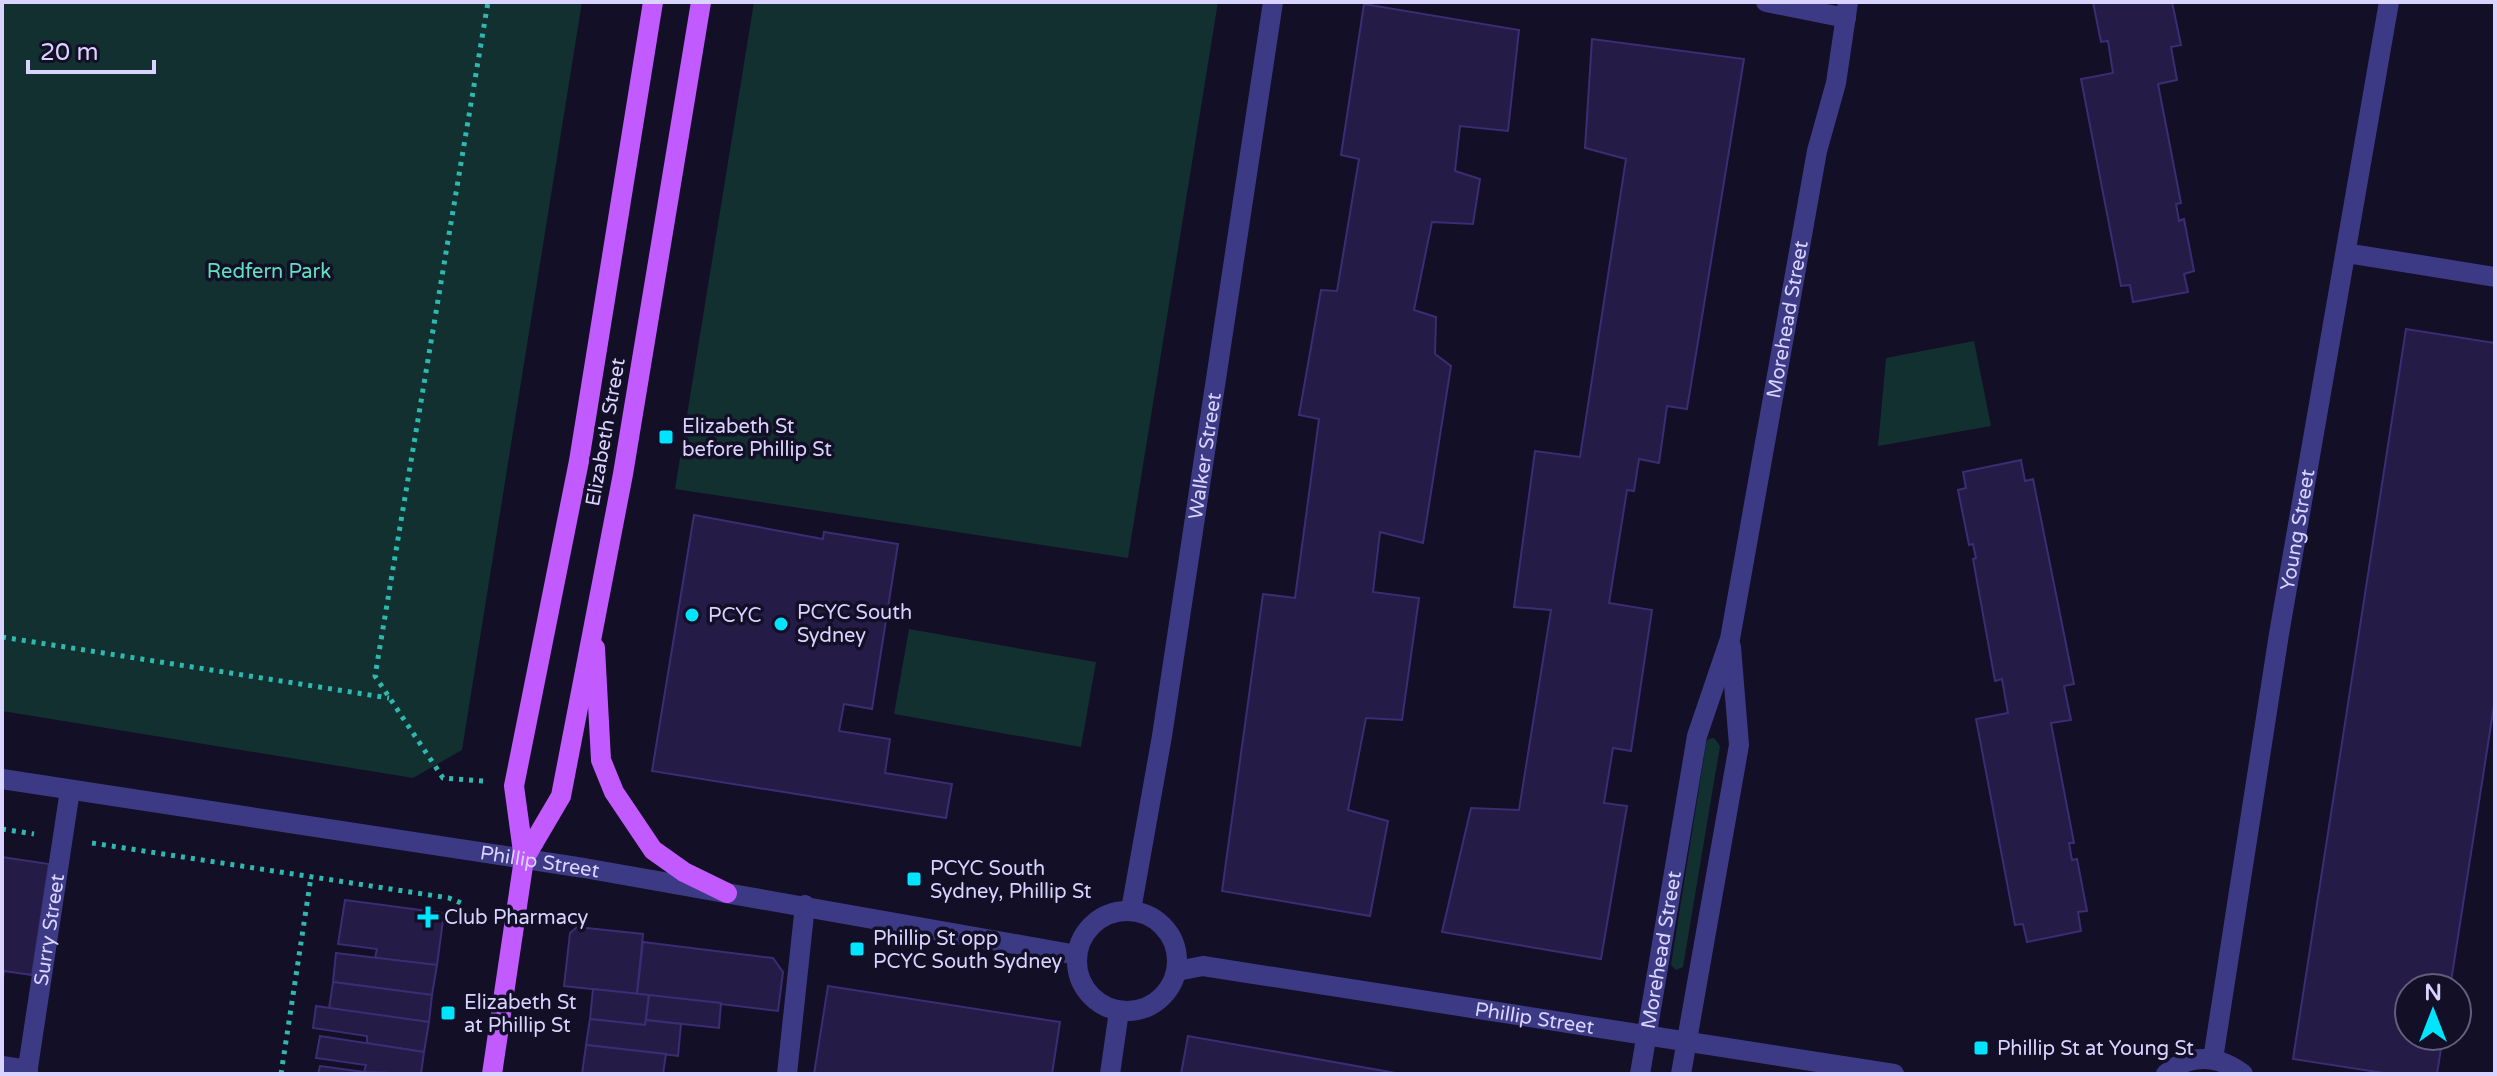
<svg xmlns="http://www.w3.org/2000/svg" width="2497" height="1076" viewBox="0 0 2497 1076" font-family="'Varela Round',sans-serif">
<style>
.green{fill:#12302f}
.building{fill:#241b47;stroke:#3b2d73;stroke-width:2}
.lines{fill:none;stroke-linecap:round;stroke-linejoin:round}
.path{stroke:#2fb8b0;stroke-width:5;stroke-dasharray:4 6;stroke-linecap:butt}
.minor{stroke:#3d3a85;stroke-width:20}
.major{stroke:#c25bff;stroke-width:20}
.poi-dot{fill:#00e5ff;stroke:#130f26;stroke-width:3}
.labels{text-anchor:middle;stroke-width:7;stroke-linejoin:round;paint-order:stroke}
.park-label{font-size:20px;fill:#5fe0c0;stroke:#130f26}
.street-label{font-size:20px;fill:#d9d4ff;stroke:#130f26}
.poi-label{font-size:20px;fill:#d9d4ff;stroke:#130f26;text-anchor:start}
</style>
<rect width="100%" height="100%" fill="#130f26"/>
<g class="green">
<path d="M2,2H582L462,750L413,778L2,711Z"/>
<path d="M754,2H1218L1128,558L675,489Z"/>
<path d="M1974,341L1991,426L1878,446L1886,358Z"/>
<path d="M909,629L1096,662L1081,747L894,714Z"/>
<path d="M1714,738L1720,746L1683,967L1676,970L1671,965L1706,744L1708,739Z"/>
</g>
<g class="building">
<path d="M2093,2H2172L2181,45L2171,47L2177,80L2158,84L2181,203L2176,204L2179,221L2184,219L2194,271L2184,274L2188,292L2133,302L2130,285L2121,286L2081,79L2113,73L2108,41L2101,42Z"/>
<path d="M1364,4L1519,30L1508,131L1460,126L1455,171L1480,179L1473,224L1432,222L1414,310L1436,317L1435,354L1451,366L1423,543L1380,532L1373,592L1419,598L1402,720L1366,718L1348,810L1388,821L1370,916L1222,891L1263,594L1295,598L1319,419L1299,415L1321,290L1337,291L1359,159L1341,155Z"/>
<path d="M1592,39L1744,59L1687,409L1667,406L1659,463L1639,459L1634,491L1627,490L1609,603L1652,610L1631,751L1613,748L1604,803L1627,806L1601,959L1442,932L1471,808L1519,810L1551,610L1514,607L1535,451L1580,457L1626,159L1585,148Z"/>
<path d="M2406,329L2495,343V699L2450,988H2409V1036H2443L2437,1074H2390L2293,1059Z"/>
<path d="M2021,460L2025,481L2033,479L2074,684L2064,686L2071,720L2051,723L2074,843H2069L2072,860L2077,859L2087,911L2078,912L2081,931L2027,942L2023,924L2015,925L1976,719L2008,713L2002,679L1995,681L1973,559L1976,558L1973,544L1969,545L1958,490L1966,488L1963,472Z"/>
<path d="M694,515L823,539L824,532L898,544L872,709L844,704L839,731L890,739L885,773L952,784L946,818L652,771Z"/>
<path d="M2,857L49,864L32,975L4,971L2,985Z"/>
<path d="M345,900L444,913L437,965L375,958L377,949L338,944Z"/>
<path d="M577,927L643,934L637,994L564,986L570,933Z"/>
<path d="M643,942L773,958L783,972L778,1011L637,994Z"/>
<path d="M336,953L437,965L432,995L333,982Z"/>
<path d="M333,982L432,995L429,1022L329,1009Z"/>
<path d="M828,986L1060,1022L1052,1074H814Z"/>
<path d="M593,989L649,995L645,1025L590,1019Z"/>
<path d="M649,995L721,1003L719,1028L646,1020Z"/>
<path d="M316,1006L429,1022L424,1052L367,1043V1036L313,1028Z"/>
<path d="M590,1019L645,1025L646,1020L681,1024L678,1056L586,1045Z"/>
<path d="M320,1036L424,1052L421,1074L364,1072L366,1065L316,1058Z"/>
<path d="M1188,1036L1401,1074H1181Z"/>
<path d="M586,1045L666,1054L663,1074H582Z"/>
<path d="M320,1066L364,1072L378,1074H318Z"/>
</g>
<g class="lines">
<g class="path">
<path d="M2,637L389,698"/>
<path d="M483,781L443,778L375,676L488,2"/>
<path d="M2,829L34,834"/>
<path d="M92,843L449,898L461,903"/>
<path d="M281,1074L311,877"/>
</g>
<g class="minor">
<path d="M1766,2L1846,18"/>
<path d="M2346,253L2495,277"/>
<path id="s1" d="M2,779L584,868L1077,955"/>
<path id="s2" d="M1131,910L1162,736L1273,2"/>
<circle cx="1127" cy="961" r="50"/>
<path id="s3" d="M1177,971L1203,966L1894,1074"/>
<path id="s4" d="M2213,1059L2279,634L2389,2"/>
<path d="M2,1066L28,1070"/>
<path id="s5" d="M27,1074L70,790"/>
<path d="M787,1074L805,905"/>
<path d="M1110,1074L1119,1011"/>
<path id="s6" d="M1640,1074L1697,736L1730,639L1817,151L1836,83L1848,2"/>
<path d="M1681,1074L1739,745L1731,647"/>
<path d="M2166,1074C2190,1053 2218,1055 2243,1074"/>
</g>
<g class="major">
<path d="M595,648L601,760L614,792L653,850L684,872L727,893"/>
<path d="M524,859L561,796L623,474L701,2"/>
<path d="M492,1074L524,859L514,786L579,461L653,2"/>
</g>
</g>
<g class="poi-dot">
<rect x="658" y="429" width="16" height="16" rx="4"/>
<circle cx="692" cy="615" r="8"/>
<circle cx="781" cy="624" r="8"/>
<rect x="906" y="871" width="16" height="16" rx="4"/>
<path d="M424 905h8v8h8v8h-8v8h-8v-8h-8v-8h8z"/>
<rect x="849" y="941" width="16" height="16" rx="4"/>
<rect x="440" y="1005" width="16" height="16" rx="4"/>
<rect x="1973" y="1040" width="16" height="16" rx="4"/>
</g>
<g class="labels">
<g class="park-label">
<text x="269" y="278">Redfern Park</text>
</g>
<g class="street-label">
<text dy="7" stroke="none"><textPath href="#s6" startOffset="770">Morehead Street</textPath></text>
<text transform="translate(605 432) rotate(-80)" y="7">Elizabeth Street</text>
<text dy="7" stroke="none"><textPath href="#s2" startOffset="460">Walker Street</textPath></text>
<text dy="7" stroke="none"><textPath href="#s4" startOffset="536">Young Street</textPath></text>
<text dy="7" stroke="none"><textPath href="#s1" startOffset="544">Phillip Street</textPath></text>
<text dy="7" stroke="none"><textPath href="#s5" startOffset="146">Surry Street</textPath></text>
<text dy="7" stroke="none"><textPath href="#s6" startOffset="126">Morehead Street</textPath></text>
<text dy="7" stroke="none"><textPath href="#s3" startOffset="362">Phillip Street</textPath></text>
</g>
<g class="poi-label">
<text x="682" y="433">Elizabeth St<tspan x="682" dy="23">before Phillip St</tspan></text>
<text x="797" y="619">PCYC South<tspan x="797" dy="23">Sydney</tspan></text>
<text x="708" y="622">PCYC</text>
<text x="930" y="875">PCYC South<tspan x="930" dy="23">Sydney, Phillip St</tspan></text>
<text x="444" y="924">Club Pharmacy</text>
<text x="873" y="945">Phillip St opp<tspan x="873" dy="23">PCYC South Sydney</tspan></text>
<text x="464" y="1009">Elizabeth St<tspan x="464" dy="23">at Phillip St</tspan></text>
<text x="1997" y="1055">Phillip St at Young St</text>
</g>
</g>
<rect width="2497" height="1076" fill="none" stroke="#d9d4ff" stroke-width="8"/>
<g transform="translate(2433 1012)"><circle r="38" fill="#130f26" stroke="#625e7d" stroke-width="2"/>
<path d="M0-6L14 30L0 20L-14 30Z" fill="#00e5ff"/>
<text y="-12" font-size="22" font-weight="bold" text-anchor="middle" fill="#d9d4ff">N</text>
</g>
<path d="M28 60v12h126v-12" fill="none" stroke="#d9d4ff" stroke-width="4"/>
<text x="40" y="60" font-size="24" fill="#d9d4ff" stroke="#130f26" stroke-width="6" paint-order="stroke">20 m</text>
</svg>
